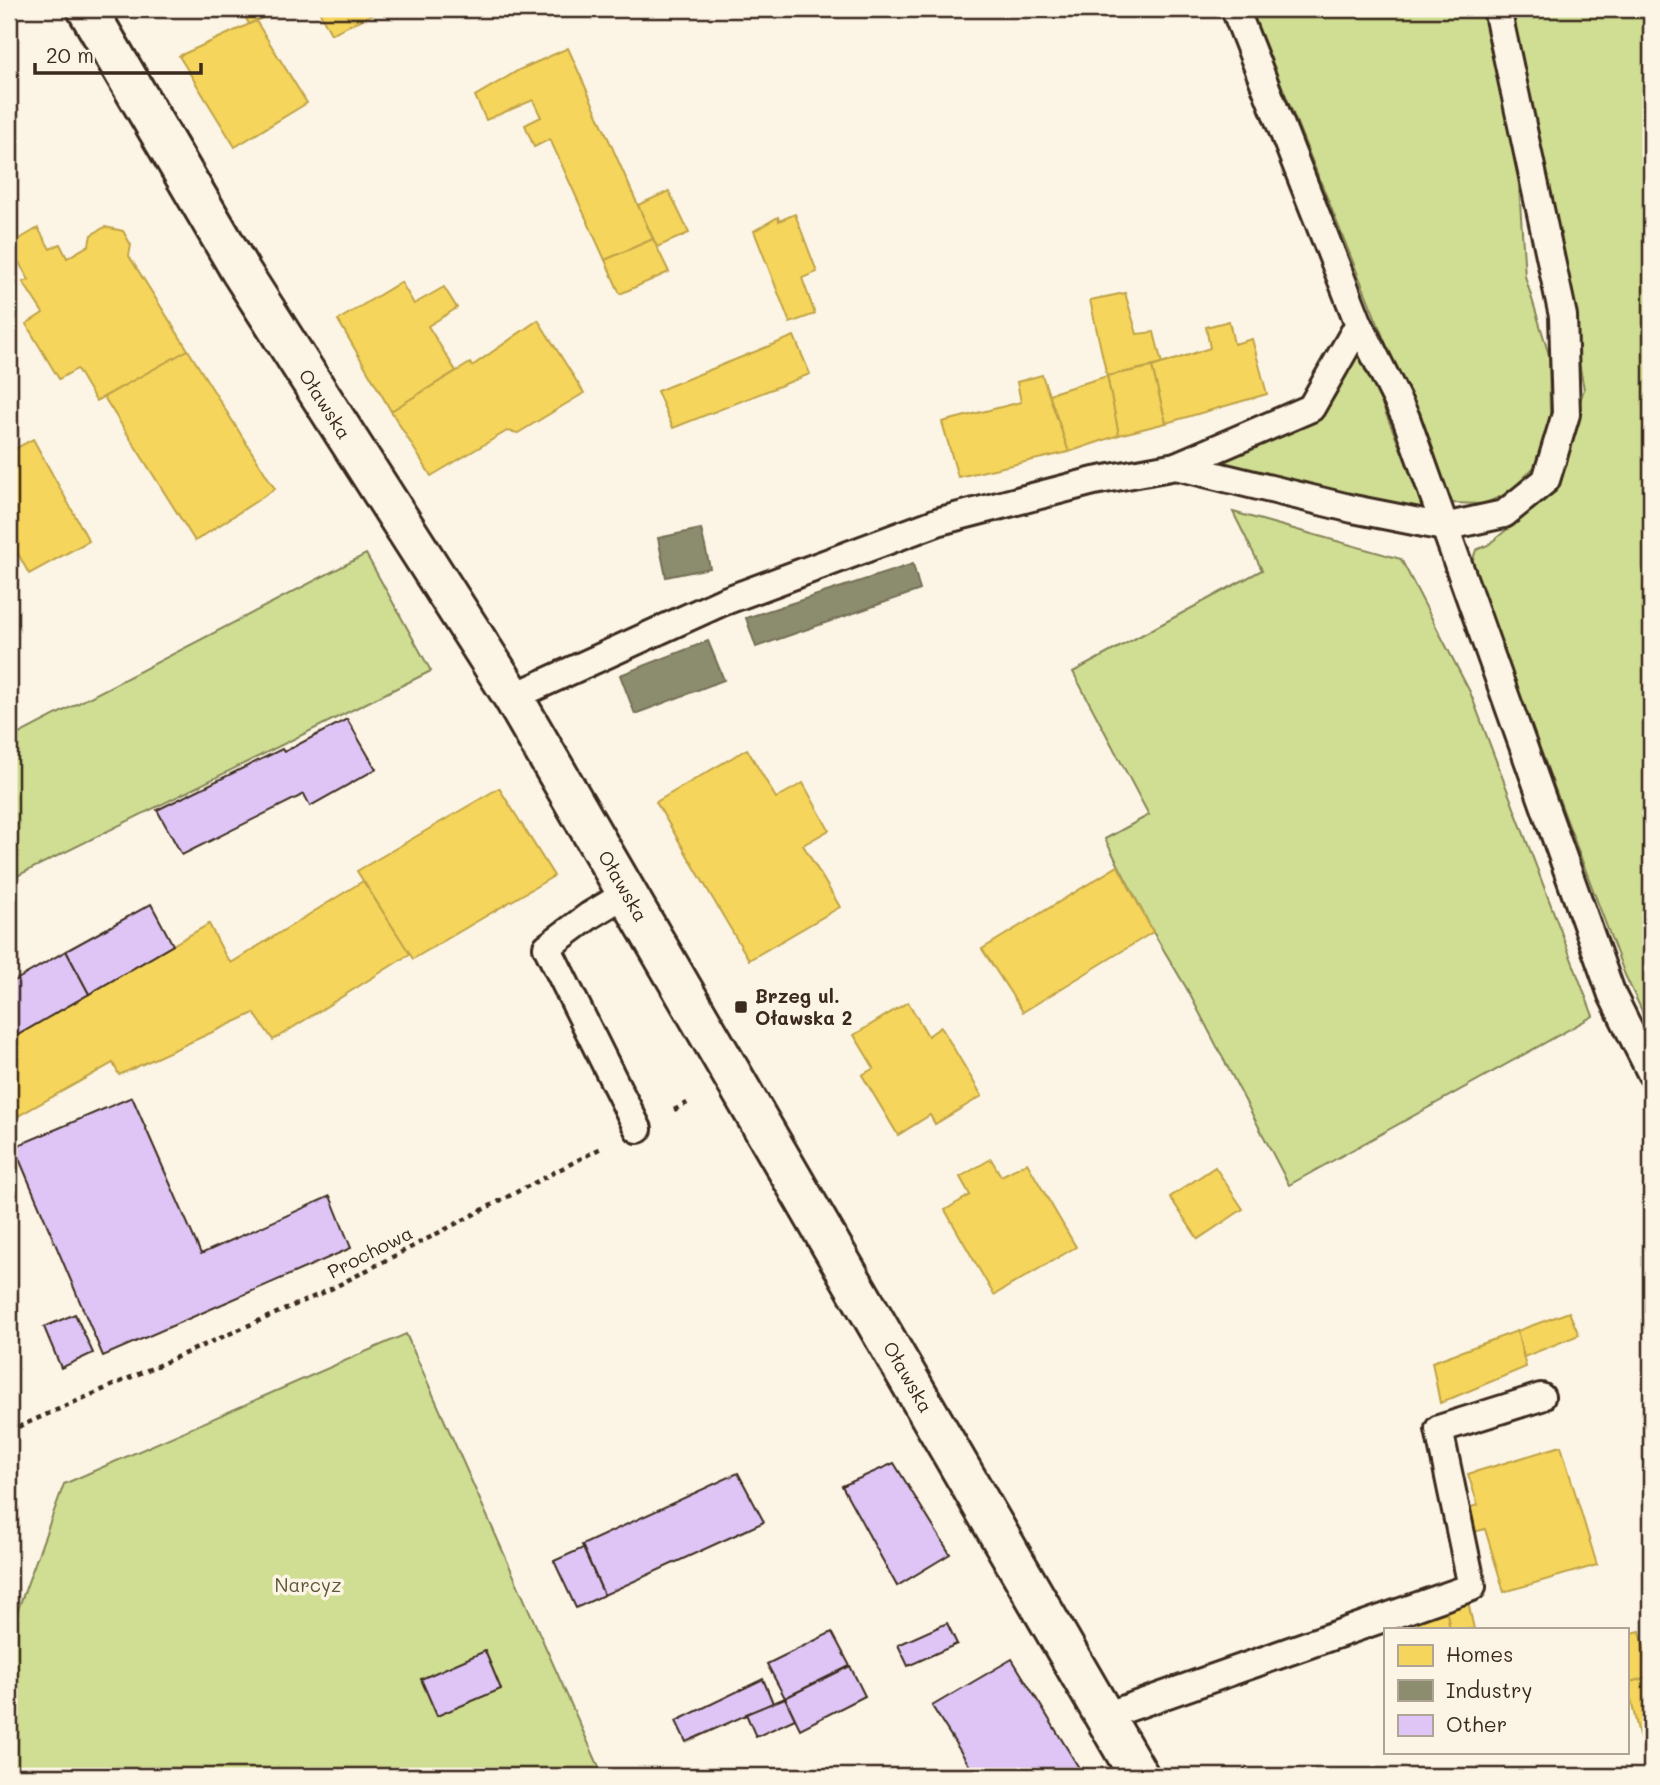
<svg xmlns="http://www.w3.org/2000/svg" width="1660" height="1785" viewBox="0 0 1660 1785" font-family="Mali,sans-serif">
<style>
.green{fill:#cfde92;stroke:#858458;stroke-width:2}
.homes{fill:#f6d55c;stroke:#bea249;stroke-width:2}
.industry{fill:#8c8c6e;stroke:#746f56;stroke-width:2}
.building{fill:#dec5f5;stroke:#3b2a1e;stroke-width:2}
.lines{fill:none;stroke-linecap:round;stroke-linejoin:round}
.lane-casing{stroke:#3b2a1e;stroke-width:32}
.street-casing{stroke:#3b2a1e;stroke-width:44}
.path{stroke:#3b2a1e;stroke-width:4.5;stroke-dasharray:5 5;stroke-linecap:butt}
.lane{stroke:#fcf5e5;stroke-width:26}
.street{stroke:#fcf5e5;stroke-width:38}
.poi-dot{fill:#3b2a1e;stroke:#fcf5e5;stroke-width:2.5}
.labels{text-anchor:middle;stroke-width:7;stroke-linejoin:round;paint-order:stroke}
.street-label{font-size:19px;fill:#3b2a1e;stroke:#fcf5e5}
.poi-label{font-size:19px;font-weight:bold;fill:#3b2a1e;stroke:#fcf5e5;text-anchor:start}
.park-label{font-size:19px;fill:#60573b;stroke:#fcf5e5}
</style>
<rect width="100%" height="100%" fill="#fcf5e5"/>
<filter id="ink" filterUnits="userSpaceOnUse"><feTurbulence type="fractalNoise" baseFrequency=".0143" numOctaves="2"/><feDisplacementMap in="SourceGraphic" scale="14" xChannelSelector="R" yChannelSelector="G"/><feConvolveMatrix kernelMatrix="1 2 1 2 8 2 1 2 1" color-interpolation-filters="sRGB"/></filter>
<g filter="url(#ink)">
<g class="green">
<path d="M1251,9H1507L1525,276L1549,355L1550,416L1541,460L1509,493L1483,504L1450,503Z"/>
<path d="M1512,9H1651V1030L1625,975L1471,565L1476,550L1488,545L1538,504L1566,447L1584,389Z"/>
<path d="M1359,349L1427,512L1210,467L1299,426L1335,396Z"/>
<path d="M1233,512L1401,559L1470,692L1593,1016L1289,1185L1187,989L1153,932L1105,839L1149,815L1073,672L1262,570Z"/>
<path d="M366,554L431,671L9,880V739Z"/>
<path d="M406,1334L603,1776H9V1634L64,1484Z"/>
</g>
<g class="homes">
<path d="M241,9H282L249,24Z"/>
<path d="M318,9H384L331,34Z"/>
<path d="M256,21L307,103L235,147L179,56Z"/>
<path d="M568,48L653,239L605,260L550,139L534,147L525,125L541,117L533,100L486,120L475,96L519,70Z"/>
<path d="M669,191L689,233L657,247L638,205Z"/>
<path d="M795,214L817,272L802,278L815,314L790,323L754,231L778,217L779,221Z"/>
<path d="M105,227L123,231L131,245L129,256L188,350L96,401L77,369L59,379L26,324L43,313L23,282L29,280L9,245L38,228L50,249L60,244L67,258L89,245L91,235Z"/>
<path d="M653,239L669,272L620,294L605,260Z"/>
<path d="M401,282L414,304L444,287L457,308L428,326L456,371L391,411L338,320Z"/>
<path d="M1125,293L1137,334L1154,332L1162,364L1107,376L1090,300Z"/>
<path d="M538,320L584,393L518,433L507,431L431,476L391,411L470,363L472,366Z"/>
<path d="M1229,321L1234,344L1252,339L1267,394L1166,423L1152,367L1210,348L1206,327Z"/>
<path d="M794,336L810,374L673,428L657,391Z"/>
<path d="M188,350L275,489L195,541L104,397Z"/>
<path d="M1152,367L1166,423L1119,435L1107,376Z"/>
<path d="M1042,375L1069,452L958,477L942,422L1021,402L1017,382Z"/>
<path d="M1107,376L1119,435L1069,452L1049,394Z"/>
<path d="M33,439L89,541L29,574L9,537V452Z"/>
<path d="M747,749L776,798L803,783L829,830L803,845L840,907L749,960L656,802Z"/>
<path d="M499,788L554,876L413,959L357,871Z"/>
<path d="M1118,866L1153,932L1023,1012L982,949Z"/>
<path d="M363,881L410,954L273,1040L254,1013L119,1075L113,1063L9,1121V1040L209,924L225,955L231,963Z"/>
<path d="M908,1002L928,1036L941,1027L982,1096L935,1124L930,1115L898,1135L862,1075L874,1068L854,1035Z"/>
<path d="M991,1159L1001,1176L1027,1163L1076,1247L994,1295L945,1210L970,1195L960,1177Z"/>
<path d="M1215,1167L1243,1209L1198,1239L1170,1197Z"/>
<path d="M1569,1312L1579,1335L1524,1357L1517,1331Z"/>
<path d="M1517,1331L1526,1367L1440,1403L1432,1362Z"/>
<path d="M1561,1446L1597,1565L1504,1592L1485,1529L1474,1532L1465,1529L1467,1508L1478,1505L1468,1474Z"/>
<path d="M1468,1602L1474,1629H1450L1446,1609Z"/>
<path d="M1446,1609L1450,1629H1419L1416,1615Z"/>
<path d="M1640,1631L1651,1676L1627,1683V1634Z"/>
<path d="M1651,1676V1731L1639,1735L1627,1683Z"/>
<path d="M1651,1731V1776L1639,1735Z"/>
</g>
<g class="industry">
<path d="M701,529L710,568L666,577L658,538Z"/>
<path d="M913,564L920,590L756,647L746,618Z"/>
<path d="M708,641L724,680L635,714L620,675Z"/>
</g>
<g class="building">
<path d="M541,9H567L547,19Z"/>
<path d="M347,719L376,769L310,806L304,794L182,855L157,810L282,749L284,752Z"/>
<path d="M151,904L173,945L89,994L66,951Z"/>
<path d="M66,951L89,994L9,1040V984Z"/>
<path d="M132,1097L201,1254L330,1196L351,1248L103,1356L14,1147Z"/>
<path d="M75,1314L93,1353L61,1368L44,1327Z"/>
<path d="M894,1463L950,1554L897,1586L842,1486Z"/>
<path d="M738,1473L764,1522L604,1595L582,1545Z"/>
<path d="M583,1548L604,1595L576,1608L554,1561Z"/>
<path d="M947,1623L957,1644L908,1666L898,1645Z"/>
<path d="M832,1632L850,1666L785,1698L767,1664Z"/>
<path d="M485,1651L501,1689L437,1716L421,1679Z"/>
<path d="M1012,1659L1084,1776H976L932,1706Z"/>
<path d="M850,1666L865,1696L800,1729L785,1698Z"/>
<path d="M763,1679L773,1703L686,1742L676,1721Z"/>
<path d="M785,1698L795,1719L756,1737L746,1714Z"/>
</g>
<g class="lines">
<g class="lane-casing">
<g id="lane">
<path d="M1235,9L1359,324L1406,418L1612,995L1651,1073"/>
<path d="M1176,466L1353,509L1444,527L1504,514L1546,480L1566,414L1563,316L1497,9"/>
<path d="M513,697L722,602L940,521L1094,481L1176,466L1311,408L1359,324"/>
<path d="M627,893L589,916L547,947L638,1129"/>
<path d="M1105,1716L1472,1587L1439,1429L1541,1397"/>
</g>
</g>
<g class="street-casing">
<path id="street" d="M87,9L240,270L513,697L1139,1776"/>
</g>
<g class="path">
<path d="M674,1110L691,1101"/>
<path d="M9,1431L329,1290L601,1148"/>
<path d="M9,1756L18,1776"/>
</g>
<use href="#lane" class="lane"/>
<use href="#street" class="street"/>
</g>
</g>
<rect class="poi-dot" x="734" y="1000" width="14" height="14" rx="3.5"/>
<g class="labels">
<g class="street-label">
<text transform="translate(325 404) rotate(57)" y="7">Oławska</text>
<text transform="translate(623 886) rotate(60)" y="7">Oławska</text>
<text transform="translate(370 1252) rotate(-27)" y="7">Prochowa</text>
<text transform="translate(908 1377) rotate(60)" y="7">Oławska</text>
</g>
<g class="poi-label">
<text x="755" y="1003">Brzeg ul.<tspan x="755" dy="22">Oławska 2</tspan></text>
</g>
<g class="park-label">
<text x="308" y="1592">Narcyz</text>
</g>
</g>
<rect width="1660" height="1785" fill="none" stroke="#fcf5e5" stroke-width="35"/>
<rect x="18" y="18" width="1625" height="1750" fill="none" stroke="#3b2a1e" stroke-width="2.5" filter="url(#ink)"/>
<rect x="1384" y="1628" width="245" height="126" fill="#fcf5e5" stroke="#afa495" stroke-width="2"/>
<rect x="1398" y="1645" width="35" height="21" fill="#f6d55c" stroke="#afa495" stroke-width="2"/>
<text x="1446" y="1662" font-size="21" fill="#3b2a1e">Homes</text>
<rect x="1398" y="1680" width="35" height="21" fill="#8c8c6e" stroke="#afa495" stroke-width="2"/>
<text x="1446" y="1698" font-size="21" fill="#3b2a1e">Industry</text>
<rect x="1398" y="1715" width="35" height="21" fill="#dec5f5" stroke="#afa495" stroke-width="2"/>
<text x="1446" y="1732" font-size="21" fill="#3b2a1e">Other</text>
<path d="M35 63v10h166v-10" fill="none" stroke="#3b2a1e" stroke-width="3.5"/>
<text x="46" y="63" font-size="21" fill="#3b2a1e" stroke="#fcf5e5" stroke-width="5" paint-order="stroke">20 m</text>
</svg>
